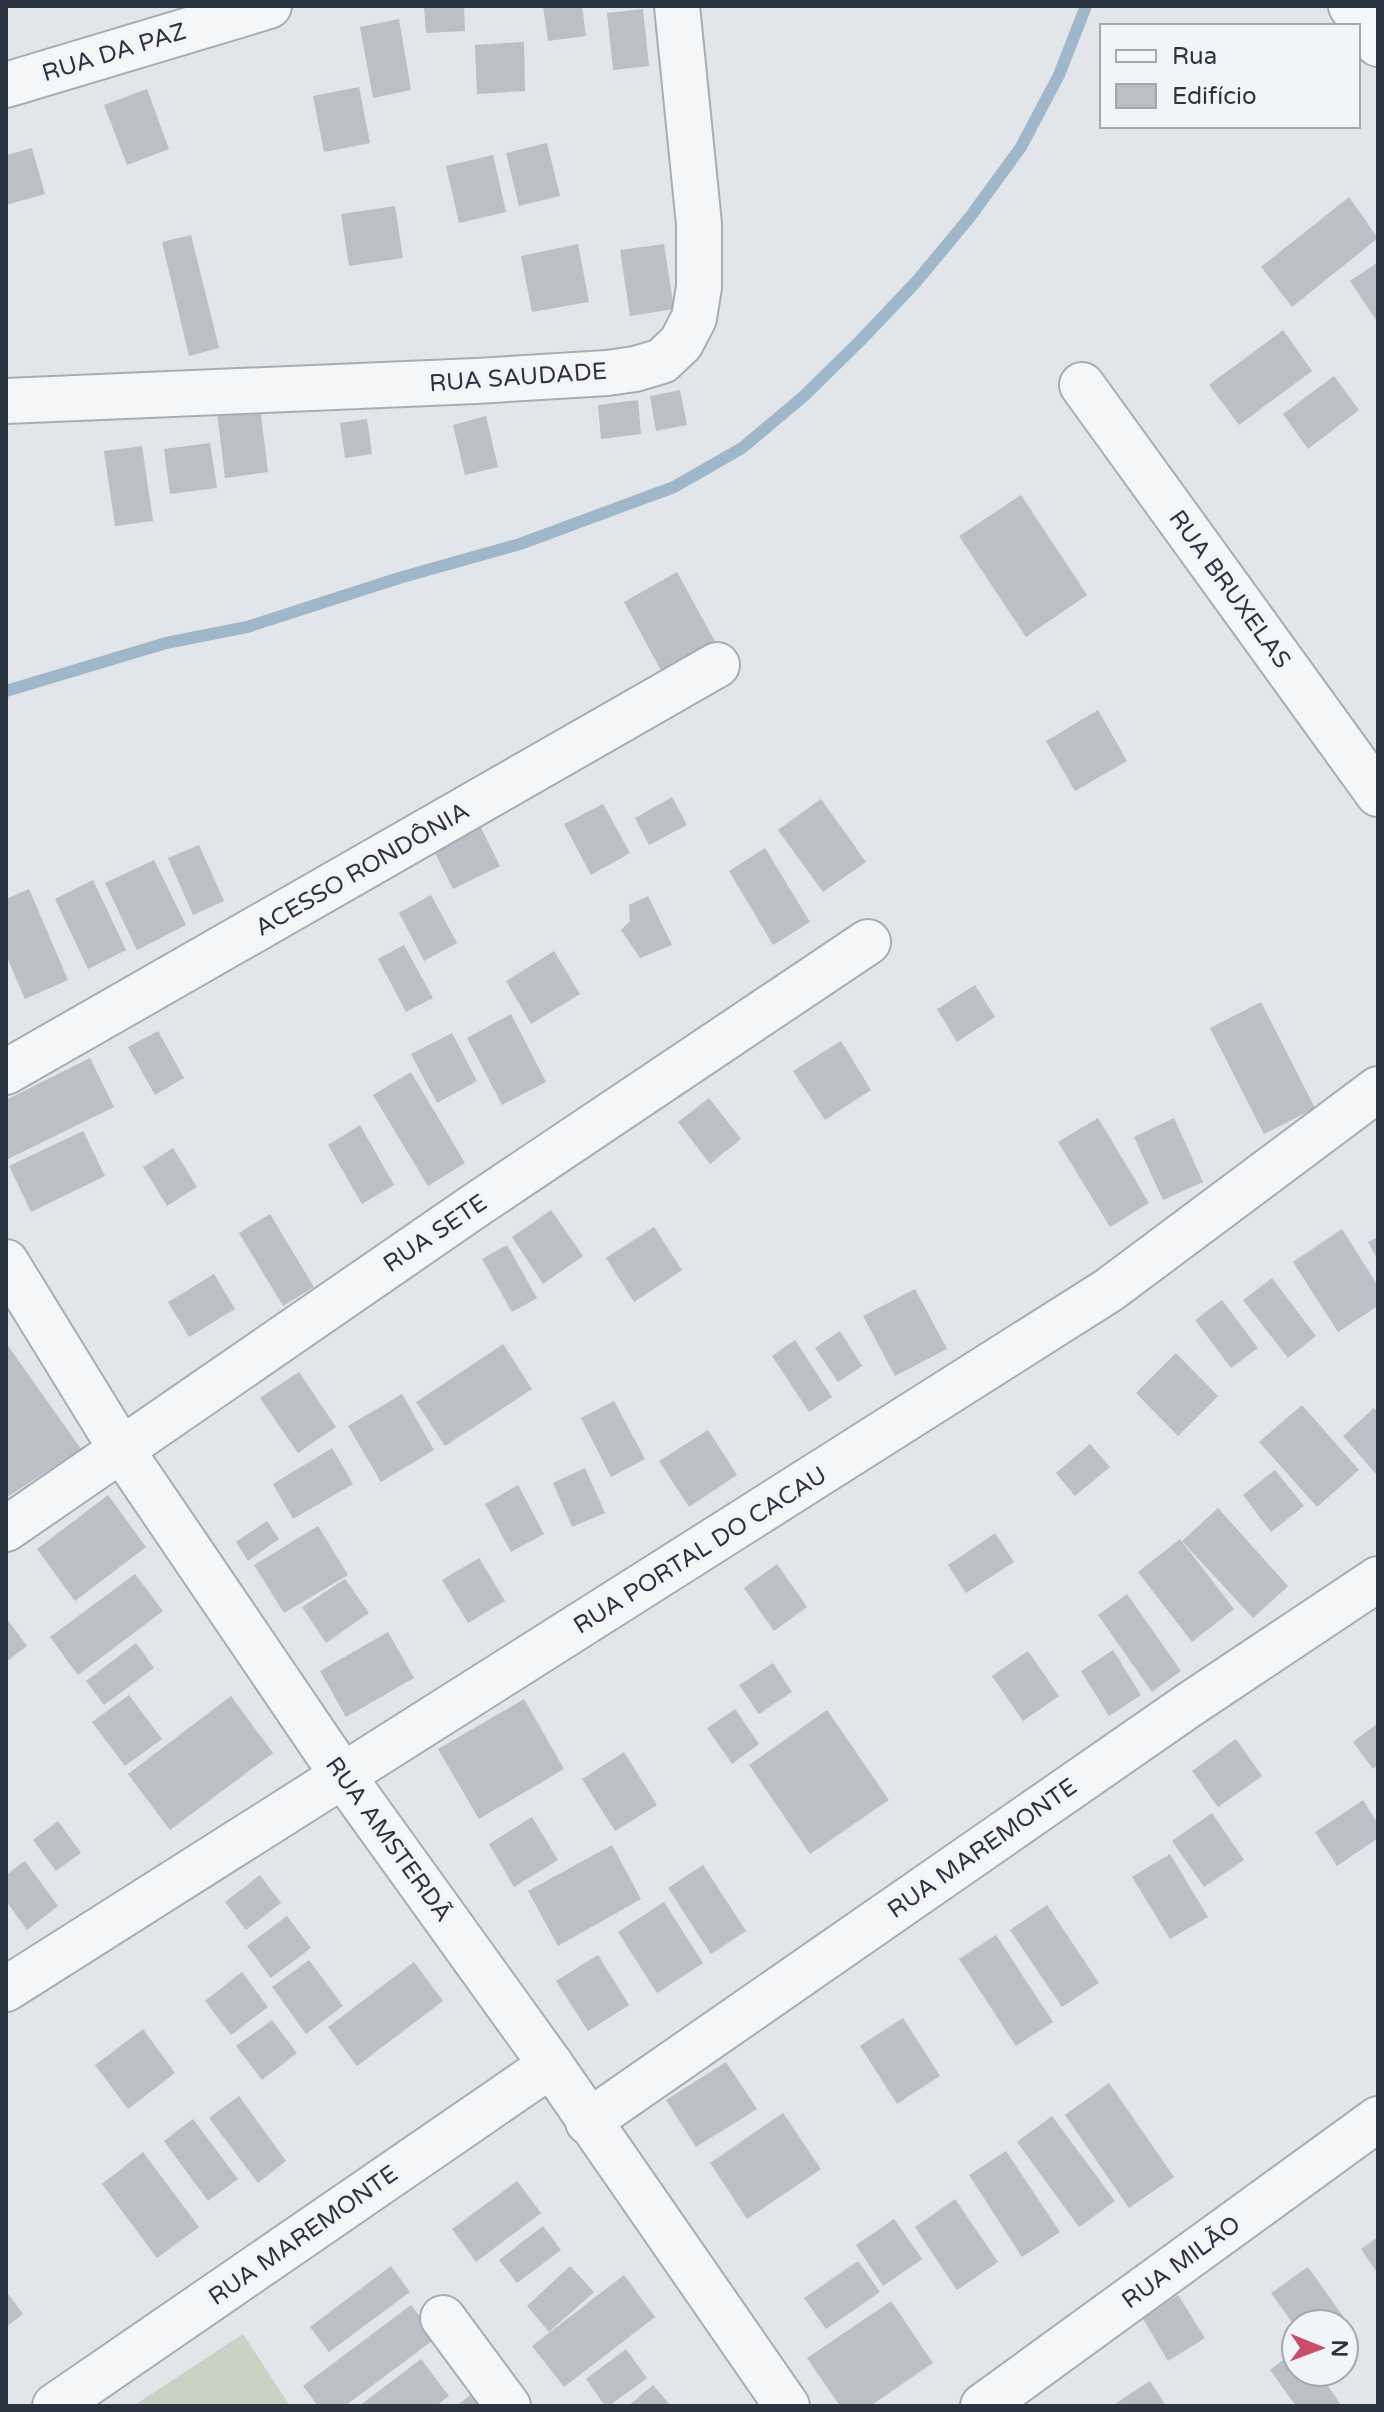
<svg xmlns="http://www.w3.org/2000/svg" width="1384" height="2412" viewBox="0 0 1384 2412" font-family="'Varela Round',sans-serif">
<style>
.green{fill:#c9d3c4}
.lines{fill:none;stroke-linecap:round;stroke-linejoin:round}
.stream{stroke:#9fb7c8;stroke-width:12}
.building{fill:#bac0c6}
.minor-casing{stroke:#a7adb4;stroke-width:48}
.minor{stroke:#f5f6f8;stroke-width:44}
.labels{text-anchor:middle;stroke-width:8;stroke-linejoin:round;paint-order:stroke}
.street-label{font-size:24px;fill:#2b3541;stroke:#f2f5f7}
</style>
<rect width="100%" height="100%" fill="#e2e6ea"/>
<path class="green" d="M243,2334L290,2406H133Z"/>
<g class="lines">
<path class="stream" d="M6,691L166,643L247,627L399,578L520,544L674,487L742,448L804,396L861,340L916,282L970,217L1021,147L1059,75L1086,6"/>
</g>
<g class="building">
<path d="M424,6H464L465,31L426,33Z"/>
<path d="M543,6H582L586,36L548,41Z"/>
<path d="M643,9L649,66L613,70L607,13Z"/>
<path d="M399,19L411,90L373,98L360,27Z"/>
<path d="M524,42L525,91L477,94L475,45Z"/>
<path d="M359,87L370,143L324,152L313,96Z"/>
<path d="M147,89L169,149L127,165L104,105Z"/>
<path d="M547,143L560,196L519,206L506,153Z"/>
<path d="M32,148L45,194L6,205V155Z"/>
<path d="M493,155L506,212L459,223L446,166Z"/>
<path d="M1349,197L1378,238L1292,307L1261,267Z"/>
<path d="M395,206L403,258L349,266L341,214Z"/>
<path d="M191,235L219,348L189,356L162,242Z"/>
<path d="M578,244L589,302L532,312L521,256Z"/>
<path d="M664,244L674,309L630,316L620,250Z"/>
<path d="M1378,262V323L1350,281Z"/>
<path d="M1283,330L1312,371L1239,425L1209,385Z"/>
<path d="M1334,376L1359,410L1308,449L1283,414Z"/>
<path d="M680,390L687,425L656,431L650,396Z"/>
<path d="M638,400L641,434L601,439L598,405Z"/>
<path d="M260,407L268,472L225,478L217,412Z"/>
<path d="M486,416L498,467L465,475L453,425Z"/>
<path d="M367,419L372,454L345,458L340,423Z"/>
<path d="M210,443L217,488L170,494L164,449Z"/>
<path d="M142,446L153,521L115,526L104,451Z"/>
<path d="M1021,495L1087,595L1026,637L959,536Z"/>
<path d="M677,572L718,647L664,676L624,602Z"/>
<path d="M1098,710L1127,761L1075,791L1046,741Z"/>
<path d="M672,797L687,825L649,845L635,818Z"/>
<path d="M821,799L866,862L823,892L778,830Z"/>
<path d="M603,804L630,853L591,875L564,824Z"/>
<path d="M481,828L500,866L453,889L434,851Z"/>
<path d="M199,845L224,901L193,915L168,858Z"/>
<path d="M765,848L810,922L773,945L729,871Z"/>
<path d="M154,860L186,925L137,950L105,883Z"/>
<path d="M93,880L126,950L88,969L55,899Z"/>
<path d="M29,889L68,980L25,999L6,955V899Z"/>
<path d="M431,895L457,943L424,961L399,913Z"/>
<path d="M648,896L672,945L640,958L621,930L630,921L629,905Z"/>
<path d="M404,945L433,998L406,1012L378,959Z"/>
<path d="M554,951L580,994L531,1024L506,981Z"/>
<path d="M975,985L995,1017L957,1042L937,1009Z"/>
<path d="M1261,1002L1315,1108L1264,1134L1210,1028Z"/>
<path d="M511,1014L546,1082L502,1105L467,1038Z"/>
<path d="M158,1031L184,1078L155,1095L128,1047Z"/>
<path d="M452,1033L477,1081L437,1103L411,1054Z"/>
<path d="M841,1041L871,1090L825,1120L793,1071Z"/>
<path d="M90,1058L114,1107L6,1160V1100Z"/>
<path d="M411,1072L465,1163L428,1186L373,1095Z"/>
<path d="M709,1098L741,1139L710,1164L678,1122Z"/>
<path d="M1098,1118L1149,1203L1110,1227L1058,1142Z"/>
<path d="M1174,1118L1203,1182L1163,1200L1134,1137Z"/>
<path d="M360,1125L394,1185L362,1204L328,1145Z"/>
<path d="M83,1131L105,1176L31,1212L9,1166Z"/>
<path d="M173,1148L197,1187L167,1206L143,1167Z"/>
<path d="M551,1210L583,1256L543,1284L512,1237Z"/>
<path d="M270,1214L314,1287L283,1306L239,1233Z"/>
<path d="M654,1227L682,1270L634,1302L606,1258Z"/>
<path d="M1342,1229L1378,1286V1306L1338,1332L1293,1262Z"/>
<path d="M1378,1237V1260L1368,1242Z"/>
<path d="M507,1245L537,1298L512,1312L482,1259Z"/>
<path d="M214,1274L235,1309L189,1337L168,1302Z"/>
<path d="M1272,1278L1316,1336L1288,1358L1243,1300Z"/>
<path d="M915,1289L947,1349L895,1376L863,1316Z"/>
<path d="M1222,1300L1258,1348L1231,1368L1195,1320Z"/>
<path d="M840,1331L862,1366L838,1382L815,1348Z"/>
<path d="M795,1340L832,1397L809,1412L772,1356Z"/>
<path d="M6,1343L81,1449L6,1498Z"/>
<path d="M503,1344L532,1389L445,1446L416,1402Z"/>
<path d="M1176,1353L1218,1396L1178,1436L1136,1393Z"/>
<path d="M299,1372L336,1427L298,1453L260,1398Z"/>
<path d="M402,1394L434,1450L381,1482L348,1426Z"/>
<path d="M614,1401L645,1459L611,1477L581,1418Z"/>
<path d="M1302,1405L1359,1470L1317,1507L1259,1442Z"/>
<path d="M1374,1408L1378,1413L1376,1474L1343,1436Z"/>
<path d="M708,1430L737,1475L689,1507L659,1461Z"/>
<path d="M1090,1444L1110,1467L1075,1496L1056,1473Z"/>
<path d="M332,1448L353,1484L293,1519L273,1484Z"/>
<path d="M585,1468L605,1513L572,1527L553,1483Z"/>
<path d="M1275,1470L1304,1506L1271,1532L1243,1495Z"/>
<path d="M518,1485L544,1534L511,1552L485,1504Z"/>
<path d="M108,1495L146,1547L75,1601L37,1549Z"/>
<path d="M1218,1508L1288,1586L1253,1618L1182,1541Z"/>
<path d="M267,1521L279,1539L248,1561L236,1542Z"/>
<path d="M318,1526L348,1575L284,1613L254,1565Z"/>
<path d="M995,1533L1014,1562L966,1593L948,1565Z"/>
<path d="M1180,1539L1234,1609L1192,1642L1138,1572Z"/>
<path d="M479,1558L505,1601L468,1623L442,1580Z"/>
<path d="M777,1564L807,1607L774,1631L744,1588Z"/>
<path d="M135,1574L163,1611L78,1675L50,1637Z"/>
<path d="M345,1579L369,1613L326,1643L302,1607Z"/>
<path d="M1127,1594L1181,1671L1152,1692L1098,1615Z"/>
<path d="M6,1618L27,1646L6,1662Z"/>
<path d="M388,1632L414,1678L346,1717L320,1671Z"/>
<path d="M136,1643L154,1668L104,1705L86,1681Z"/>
<path d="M1113,1650L1141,1695L1109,1716L1081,1671Z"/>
<path d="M1028,1651L1059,1696L1023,1721L992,1676Z"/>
<path d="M773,1663L792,1692L759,1714L739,1685Z"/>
<path d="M129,1695L162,1739L125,1766L92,1722Z"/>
<path d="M231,1696L273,1753L170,1830L128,1774Z"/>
<path d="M524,1699L564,1769L479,1819L438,1749Z"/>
<path d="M735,1709L759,1744L732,1764L707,1728Z"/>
<path d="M827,1710L889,1800L810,1854L749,1765Z"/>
<path d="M1378,1723V1765L1373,1769L1353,1742Z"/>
<path d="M1236,1739L1262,1776L1218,1807L1192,1771Z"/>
<path d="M624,1752L657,1805L615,1831L582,1779Z"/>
<path d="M1363,1800L1378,1824V1838L1337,1866L1315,1832Z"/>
<path d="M1212,1813L1244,1860L1204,1887L1172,1841Z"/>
<path d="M532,1817L558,1860L514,1887L489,1844Z"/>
<path d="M58,1821L81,1853L56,1871L33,1840Z"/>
<path d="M612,1845L641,1899L558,1946L528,1891Z"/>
<path d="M1170,1854L1208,1917L1170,1939L1132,1877Z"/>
<path d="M25,1861L58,1906L27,1930L6,1901V1875Z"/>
<path d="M703,1865L746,1931L711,1954L668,1888Z"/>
<path d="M260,1875L281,1903L246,1930L225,1902Z"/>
<path d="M664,1902L703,1963L657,1993L618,1932Z"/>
<path d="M1047,1905L1099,1983L1062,2007L1010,1930Z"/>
<path d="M287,1916L311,1948L271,1978L247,1946Z"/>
<path d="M996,1935L1053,2022L1016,2046L959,1959Z"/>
<path d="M598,1955L629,2005L588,2031L556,1981Z"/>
<path d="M309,1960L343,2006L306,2034L272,1987Z"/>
<path d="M414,1962L443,2001L357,2066L328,2027Z"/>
<path d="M242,1972L268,2007L231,2035L205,2001Z"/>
<path d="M903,2018L940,2076L897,2104L860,2046Z"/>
<path d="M272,2020L297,2053L262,2080L236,2046Z"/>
<path d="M143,2029L175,2073L128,2109L95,2065Z"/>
<path d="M726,2062L757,2109L696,2147L666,2100Z"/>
<path d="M1109,2083L1174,2177L1129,2208L1065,2115Z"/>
<path d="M239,2096L286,2161L258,2183L209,2118Z"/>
<path d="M783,2113L821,2169L747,2219L710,2163Z"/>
<path d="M1052,2116L1115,2201L1079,2227L1017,2142Z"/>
<path d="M193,2119L238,2179L208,2201L164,2141Z"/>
<path d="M1006,2151L1060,2232L1022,2257L969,2175Z"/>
<path d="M143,2152L199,2227L157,2258L102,2184Z"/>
<path d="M517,2181L541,2213L476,2262L452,2229Z"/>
<path d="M955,2199L998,2262L957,2290L915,2227Z"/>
<path d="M894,2219L922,2259L883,2286L856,2245Z"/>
<path d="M543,2226L561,2250L517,2283L499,2260Z"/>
<path d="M1378,2237V2274L1361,2249Z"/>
<path d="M858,2261L880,2292L826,2329L804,2298Z"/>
<path d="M391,2266L410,2292L329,2352L310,2327Z"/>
<path d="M570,2266L594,2292L549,2332L527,2306Z"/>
<path d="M1308,2267L1352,2329L1344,2334V2324H1296V2328L1271,2293Z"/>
<path d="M624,2275L655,2317L564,2387L532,2346Z"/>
<path d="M6,2291L23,2314L6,2327Z"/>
<path d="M1178,2295L1205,2338L1168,2361L1142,2317Z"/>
<path d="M891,2301L933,2363L870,2406H840L807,2358Z"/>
<path d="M411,2305L436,2338L345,2406H318L303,2386Z"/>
<path d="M626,2349L647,2378L609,2406H605L586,2379Z"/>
<path d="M1296,2350V2372H1318L1342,2406H1296L1270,2370Z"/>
<path d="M421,2359L449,2396L436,2406H359Z"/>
<path d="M1150,2381L1166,2406H1112Z"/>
<path d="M653,2385L671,2406H628Z"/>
<path d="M476,2391L486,2406H456Z"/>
</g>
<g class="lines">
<g class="minor-casing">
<g id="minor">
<path d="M1351,6L1378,44"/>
<path d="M6,85L269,6"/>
<path d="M1082,385L1378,794"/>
<path d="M6,401L476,381L607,373L635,369L662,361L681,343L694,318L699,287V224L677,6"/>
<path d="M6,1072L717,665"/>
<path d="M6,1262L121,1449L343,1776L551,2065L787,2406"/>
<path d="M6,1529L476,1205L868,942"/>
<path d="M6,1989L1109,1290L1378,1089"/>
<path d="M588,2122L1189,1705L1378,1579"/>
<path d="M443,2318L508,2406"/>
<path d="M55,2406L551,2065"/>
<path d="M983,2406L1378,2119"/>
</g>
</g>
<use href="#minor" class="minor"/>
</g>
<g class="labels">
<g class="street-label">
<text transform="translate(114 52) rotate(-17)" y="8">RUA DA PAZ</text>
<text transform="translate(518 377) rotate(-4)" y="8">RUA SAUDADE</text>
<text transform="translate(1230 589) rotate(54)" y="8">RUA BRUXELAS</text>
<text transform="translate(362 869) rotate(-30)" y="8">ACESSO RONDÔNIA</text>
<text transform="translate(435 1233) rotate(-34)" y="8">RUA SETE</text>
<text transform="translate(700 1550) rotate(-32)" y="8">RUA PORTAL DO CACAU</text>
<text transform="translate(389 1839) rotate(54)" y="8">RUA AMSTERDÃ</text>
<text transform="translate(982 1848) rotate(-35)" y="8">RUA MAREMONTE</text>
<text transform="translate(303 2235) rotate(-35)" y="8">RUA MAREMONTE</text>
<text transform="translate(1181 2262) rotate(-36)" y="8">RUA MILÃO</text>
</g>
</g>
<rect width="1384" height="2412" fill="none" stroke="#2b3541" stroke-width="16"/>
<rect x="1100" y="24" width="260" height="104" fill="#f2f5f7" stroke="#a2a8ae" stroke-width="2"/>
<rect x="1116" y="50" width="40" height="12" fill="#f5f6f8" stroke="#a2a8ae" stroke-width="2"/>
<text x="1172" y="64" font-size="24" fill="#2b3541">Rua</text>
<rect x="1116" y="84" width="40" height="24" fill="#bac0c6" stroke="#a2a8ae" stroke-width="2"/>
<text x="1172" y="104" font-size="24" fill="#2b3541">Edifício</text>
<g transform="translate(1320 2348) rotate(91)"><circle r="38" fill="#f2f5f7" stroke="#a2a8ae" stroke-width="2"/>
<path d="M0-6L14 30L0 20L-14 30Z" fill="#c84e6c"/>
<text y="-12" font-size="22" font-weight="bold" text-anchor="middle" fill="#2b3541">N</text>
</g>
</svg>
